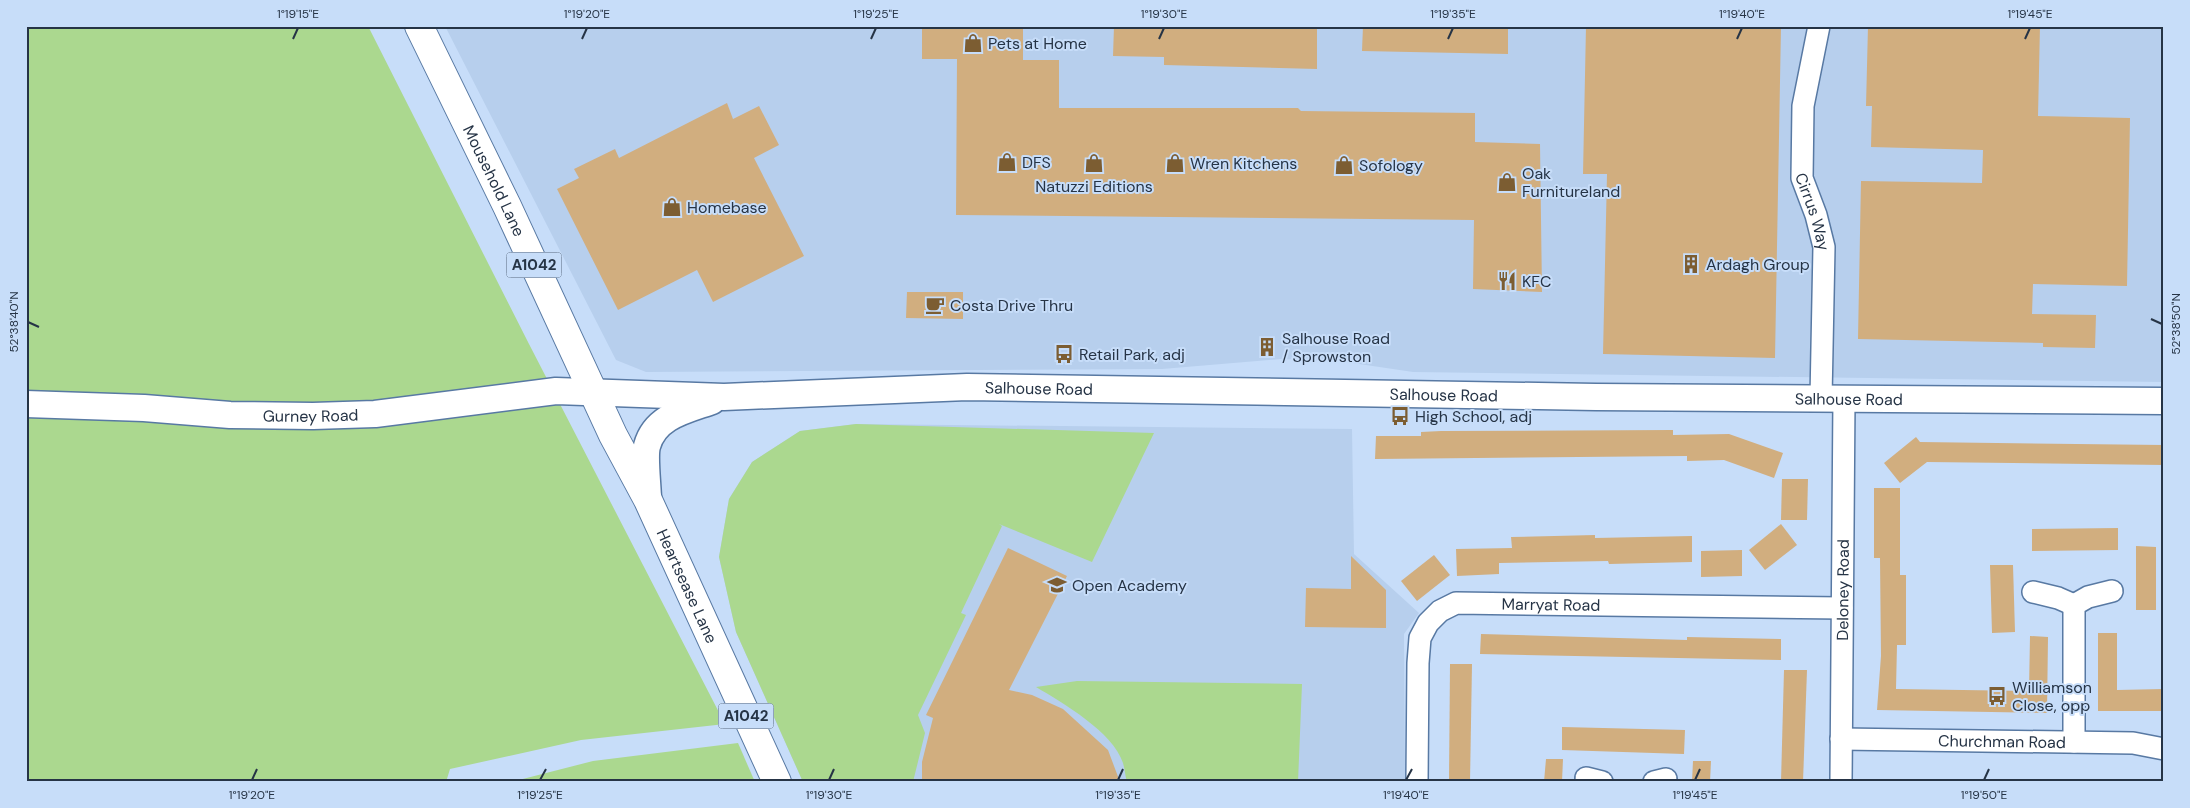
<svg xmlns="http://www.w3.org/2000/svg" width="2190" height="808" viewBox="0 0 2190 808" font-family="'DM Sans',sans-serif">
<style>
.built{fill:#b7cfed}
.green{fill:#abd88f}
.building{fill:#d1ae7f}
.lines{fill:none;stroke-linecap:round;stroke-linejoin:round}
.minor-casing{stroke:#5879a3;stroke-width:24}
.tertiary-casing{stroke:#5879a3;stroke-width:29}
.trunk-casing{stroke:#5879a3;stroke-width:30}
.minor{stroke:#fff;stroke-width:21}
.tertiary{stroke:#fff;stroke-width:26}
.trunk{stroke:#fff;stroke-width:28}
.ticks{fill:none;stroke:#263446;stroke-width:2}
.labels{text-anchor:middle;stroke-width:4;stroke-linejoin:round;paint-order:stroke}
.shield{fill:#c7ddf9;stroke:#56677c;stroke-width:1}
.shield-label{font-size:15px;font-weight:bold;fill:#263446}
.poi-label{font-size:16px;fill:#263446;stroke:#c7ddf9;text-anchor:start}
.street-label{font-size:16px;fill:#263446;stroke:#c7ddf9}
.neatline{fill:none;stroke:#263446;stroke-width:2}
.ticks-label{font-size:12px;text-anchor:middle;fill:#263446}
</style>
<rect width="100%" height="100%" fill="#c7ddf9"/>
<g class="built">
<path d="M445,26H2164V382L1413,372L1339,361L1281,359L1162,369L646,372L616,360Z"/>
<path d="M856,424L1352,429L1354,554L1419,613L1404,634L1405,782H803L736,632L719,557L729,499L752,462L800,431Z"/>
</g>
<g class="green">
<path d="M26,26H368L529,344L725,724L581,740L450,769L446,782H26Z"/>
<path d="M856,424L1154,433L1092,562L999,524L1002,526L961,613L966,615L918,715L925,733L913,782H803L736,632L719,557L729,499L752,462L800,431Z"/>
<path d="M1077,681L1302,684L1298,782H1127C1125,776 1125,769 1123,763C1113,732 1063,703 1036,687Z"/>
<path d="M738,743L755,782H511L593,761Z"/>
</g>
<g class="building">
<path d="M922,26H1023V60H1059V108H1298L1301,111L1475,113V142L1540,144L1542,292L1473,289L1474,220L956,215L957,59H922Z"/>
<path d="M1114,26H1317V69L1164,65V57L1113,56Z"/>
<path d="M1363,26H1508V54L1362,51Z"/>
<path d="M1586,26H1781L1775,358L1603,354L1607,174H1583Z"/>
<path d="M1868,26H2040L2038,116L2130,118L2127,286L2033,284L2032,314L2096,315L2095,348L2043,347V343L1858,339L1861,181L1982,183L1983,150L1871,147L1872,106H1866Z"/>
<path d="M727,103L733,119L759,106L779,145L754,158L804,256L713,302L697,270L618,310L557,189L579,178L574,169L615,149L619,158Z"/>
<path d="M907,292H963V319L906,318Z"/>
<path d="M1673,430V435L1729,434L1783,453L1774,478L1724,460L1687,461V456L1375,459L1376,436H1421V432L1441,431Z"/>
<path d="M1916,437L1920,442L2164,445V465L1927,462L1900,483L1884,463Z"/>
<path d="M1782,479H1808L1807,520H1781Z"/>
<path d="M1874,488H1900V575H1906V645H1897L1896,689L2029,691L2030,636L2048,637L2047,713L1877,710L1881,656L1880,558H1874Z"/>
<path d="M1781,524L1797,545L1765,570L1749,550Z"/>
<path d="M2118,528V550L2032,551V529Z"/>
<path d="M1595,535V538L1692,536V562L1609,564L1608,561L1499,563V574L1457,576L1456,549L1512,548L1511,537Z"/>
<path d="M2136,546L2156,547V610H2136Z"/>
<path d="M1008,548L1067,576L1009,690L1032,695L1063,709L1108,750L1120,782H922V762L933,718L926,715Z"/>
<path d="M1742,550V576L1701,577V551Z"/>
<path d="M1434,555L1450,575L1417,601L1401,581Z"/>
<path d="M1351,556L1386,590V628L1305,627L1306,588L1351,589Z"/>
<path d="M1990,565H2013L2015,632L1992,633Z"/>
<path d="M2098,633H2117V690L2164,689V711H2098Z"/>
<path d="M1481,634L1687,640V637L1781,639V660L1480,654Z"/>
<path d="M1450,664H1472L1470,782H1449Z"/>
<path d="M1784,670H1807L1803,782H1781Z"/>
<path d="M1562,727L1685,730L1684,754L1562,750Z"/>
<path d="M1546,759H1563L1562,782H1544Z"/>
<path d="M1693,761H1711L1710,782H1692Z"/>
</g>
<g class="lines">
<g class="minor-casing">
<g id="minor">
<path id="s1" d="M1819,26L1803,106L1802,178L1816,215L1824,247L1821,398"/>
<path d="M2033,592L2058,598L2074,605"/>
<path id="s2" d="M1841,739L2133,743L2164,749"/>
<path d="M2074,742V605L2088,597L2112,591"/>
<path d="M1586,778L1602,782"/>
<path id="s3" d="M1417,782L1418,663L1420,638L1428,623L1440,611L1456,603L1842,608"/>
<path d="M1654,782L1666,779"/>
<path id="s4" d="M1841,782L1844,398"/>
</g>
</g>
<g class="tertiary-casing">
<g id="tertiary">
<path id="s5" d="M26,404L144,408L230,415L313,416L375,414L556,391L724,397L967,387L1596,397L2164,401"/>
<path d="M648,500C648,487 644,457 647,446C655,416 687,410 712,401"/>
</g>
</g>
<g class="trunk-casing">
<g id="trunk">
<path id="s6" d="M419,26L507,206L613,435L648,500L777,782"/>
</g>
</g>
<use href="#minor" class="minor"/>
<use href="#tertiary" class="tertiary"/>
<use href="#trunk" class="trunk"/>
</g>
<path class="ticks" d="M293,39L298,28M582,39L587,28M871,39L876,28M1159,39L1164,28M1448,39L1453,28M1737,39L1742,28M2025,39L2030,28M2151,319L2162,324M28,322L39,327M252,780L257,769M540,780L546,769M829,780L834,769M1118,780L1123,769M1406,780L1412,769M1695,780L1700,769M1984,780L1989,769"/>
<defs>
<g id="shop-bare" transform="scale(1.5)"><path d="M-5-2.5h2.3a2.7 3.5 0 0 1 5.4 0H5L5.5 6h-11ZM-1.5-2.5h3a1.5 2.3 0 0 0-3 0Z" fill="#7c5d32" stroke="#c7ddf9" stroke-width="2.5" paint-order="stroke"/></g>
<g id="building-bare" transform="scale(1.5)"><path d="M-4-6H4V6H1V3H-1V6H-4ZM-2.5-4.3h1.7v1.8h-1.7ZM.8-4.3h1.7v1.8H.8ZM-2.5-1h1.7V.8h-1.7ZM.8-1h1.7V.8H.8Z" fill="#7c5d32" stroke="#c7ddf9" stroke-width="2.5" paint-order="stroke"/></g>
<g id="restaurant-bare" transform="scale(1.5)"><path d="M-5-6h1v4h1v-4h1v4h1v-4h1v5L-1.5 .5V6h-2V.5L-5-1ZM5-6V6H3V1.5H1.5Q1.5-4 5-6Z" fill="#7c5d32" stroke="#c7ddf9" stroke-width="2.5" paint-order="stroke"/></g>
<g id="cafe-bare" transform="scale(1.5)"><path d="M-5.5-4.5H6V0H3Q3 3.5 0 3.5H-2.5Q-5.5 3.5-5.5 0ZM3-3.2v2h1.7v-2ZM-6 4.5H4V6H-6Z" fill="#7c5d32" stroke="#c7ddf9" stroke-width="2.5" paint-order="stroke"/></g>
<g id="bus-bare" transform="scale(1.5)"><path d="M-5-6H5V4H4V6H2V4H-2V6H-4V4H-5ZM-3.5-4V0h7V-4ZM-3.5 1.2v1.5H-2V1.2ZM2 1.2v1.5H3.5V1.2Z" fill="#7c5d32" stroke="#c7ddf9" stroke-width="2.5" paint-order="stroke"/></g>
<g id="school-bare" transform="scale(1.5)"><path d="M0-5L7-2L0 1L-7-2ZM-4 1L0 2.5L4 1V4Q0 6-4 4Z" fill="#7c5d32" stroke="#c7ddf9" stroke-width="2.5" paint-order="stroke"/></g>
</defs>
<g fill-rule="evenodd">
<use href="#shop-bare" x="973" y="43"/>
<use href="#shop-bare" x="1007" y="162"/>
<use href="#shop-bare" x="1094" y="163"/>
<use href="#shop-bare" x="1175" y="163"/>
<use href="#shop-bare" x="1344" y="165"/>
<use href="#shop-bare" x="1507" y="182"/>
<use href="#shop-bare" x="672" y="207"/>
<use href="#building-bare" x="1691" y="264"/>
<use href="#restaurant-bare" x="1507" y="281"/>
<use href="#cafe-bare" x="935" y="305"/>
<use href="#building-bare" x="1267" y="347"/>
<use href="#bus-bare" x="1064" y="354"/>
<use href="#bus-bare" x="1400" y="416"/>
<use href="#school-bare" x="1057" y="585"/>
<use href="#bus-bare" x="1997" y="696"/>
</g>
<g class="labels">
<g class="shield">
<rect x="506.5" y="252.5" width="55" height="25" rx="4"/>
<rect x="718.5" y="703.5" width="55" height="25" rx="4"/>
</g>
<g class="shield-label">
<text x="534" y="270">A1042</text>
<text x="746" y="721">A1042</text>
</g>
<g class="poi-label">
<text x="988" y="49">Pets at Home</text>
<text x="1022" y="168">DFS</text>
<text x="1190" y="169">Wren Kitchens</text>
<text x="1359" y="171">Sofology</text>
<text x="1522" y="179">Oak<tspan x="1522" dy="18">Furnitureland</tspan></text>
<text x="1094" y="192" text-anchor="middle">Natuzzi Editions</text>
<text x="687" y="213">Homebase</text>
<text x="1706" y="270">Ardagh Group</text>
<text x="1522" y="287">KFC</text>
<text x="950" y="311">Costa Drive Thru</text>
<text x="1282" y="344">Salhouse Road<tspan x="1282" dy="18">/ Sprowston</tspan></text>
<text x="1079" y="360">Retail Park, adj</text>
<text x="1415" y="422">High School, adj</text>
<text x="1072" y="591">Open Academy</text>
<text x="2012" y="693">Williamson<tspan x="2012" dy="18">Close, opp</tspan></text>
</g>
<g class="street-label">
<text dy="6" stroke="none"><textPath href="#s6" startOffset="172">Mousehold Lane</textPath></text>
<text dy="6" stroke="none"><textPath href="#s1" startOffset="189">Cirrus Way</textPath></text>
<text dy="6" stroke="none"><textPath href="#s5" startOffset="1015">Salhouse Road</textPath></text>
<text dy="6" stroke="none"><textPath href="#s5" startOffset="1420">Salhouse Road</textPath></text>
<text dy="6" stroke="none"><textPath href="#s5" startOffset="1825">Salhouse Road</textPath></text>
<text dy="6" stroke="none"><textPath href="#s5" startOffset="285">Gurney Road</textPath></text>
<text dy="6" stroke="none"><textPath href="#s6" startOffset="621">Heartsease Lane</textPath></text>
<text dy="6" stroke="none"><textPath href="#s4" startOffset="192">Deloney Road</textPath></text>
<text dy="6" stroke="none"><textPath href="#s3" startOffset="291">Marryat Road</textPath></text>
<text dy="6" stroke="none"><textPath href="#s2" startOffset="161">Churchman Road</textPath></text>
</g>
</g>
<rect width="2190" height="808" fill="none" stroke="#c7ddf9" stroke-width="55"/>
<rect x="28" y="28" width="2134" height="752" class="neatline"/>
<g class="ticks-label">
<text x="298" y="18">1°19'15"E</text>
<text x="587" y="18">1°19'20"E</text>
<text x="876" y="18">1°19'25"E</text>
<text x="1164" y="18">1°19'30"E</text>
<text x="1453" y="18">1°19'35"E</text>
<text x="1742" y="18">1°19'40"E</text>
<text x="2030" y="18">1°19'45"E</text>
<text transform="translate(14 322) rotate(-90)" y="4">52°38'40"N</text>
<text transform="translate(2176 324) rotate(-90)" y="4">52°38'50"N</text>
<text x="252" y="799">1°19'20"E</text>
<text x="540" y="799">1°19'25"E</text>
<text x="829" y="799">1°19'30"E</text>
<text x="1118" y="799">1°19'35"E</text>
<text x="1406" y="799">1°19'40"E</text>
<text x="1695" y="799">1°19'45"E</text>
<text x="1984" y="799">1°19'50"E</text>
</g>
</svg>
